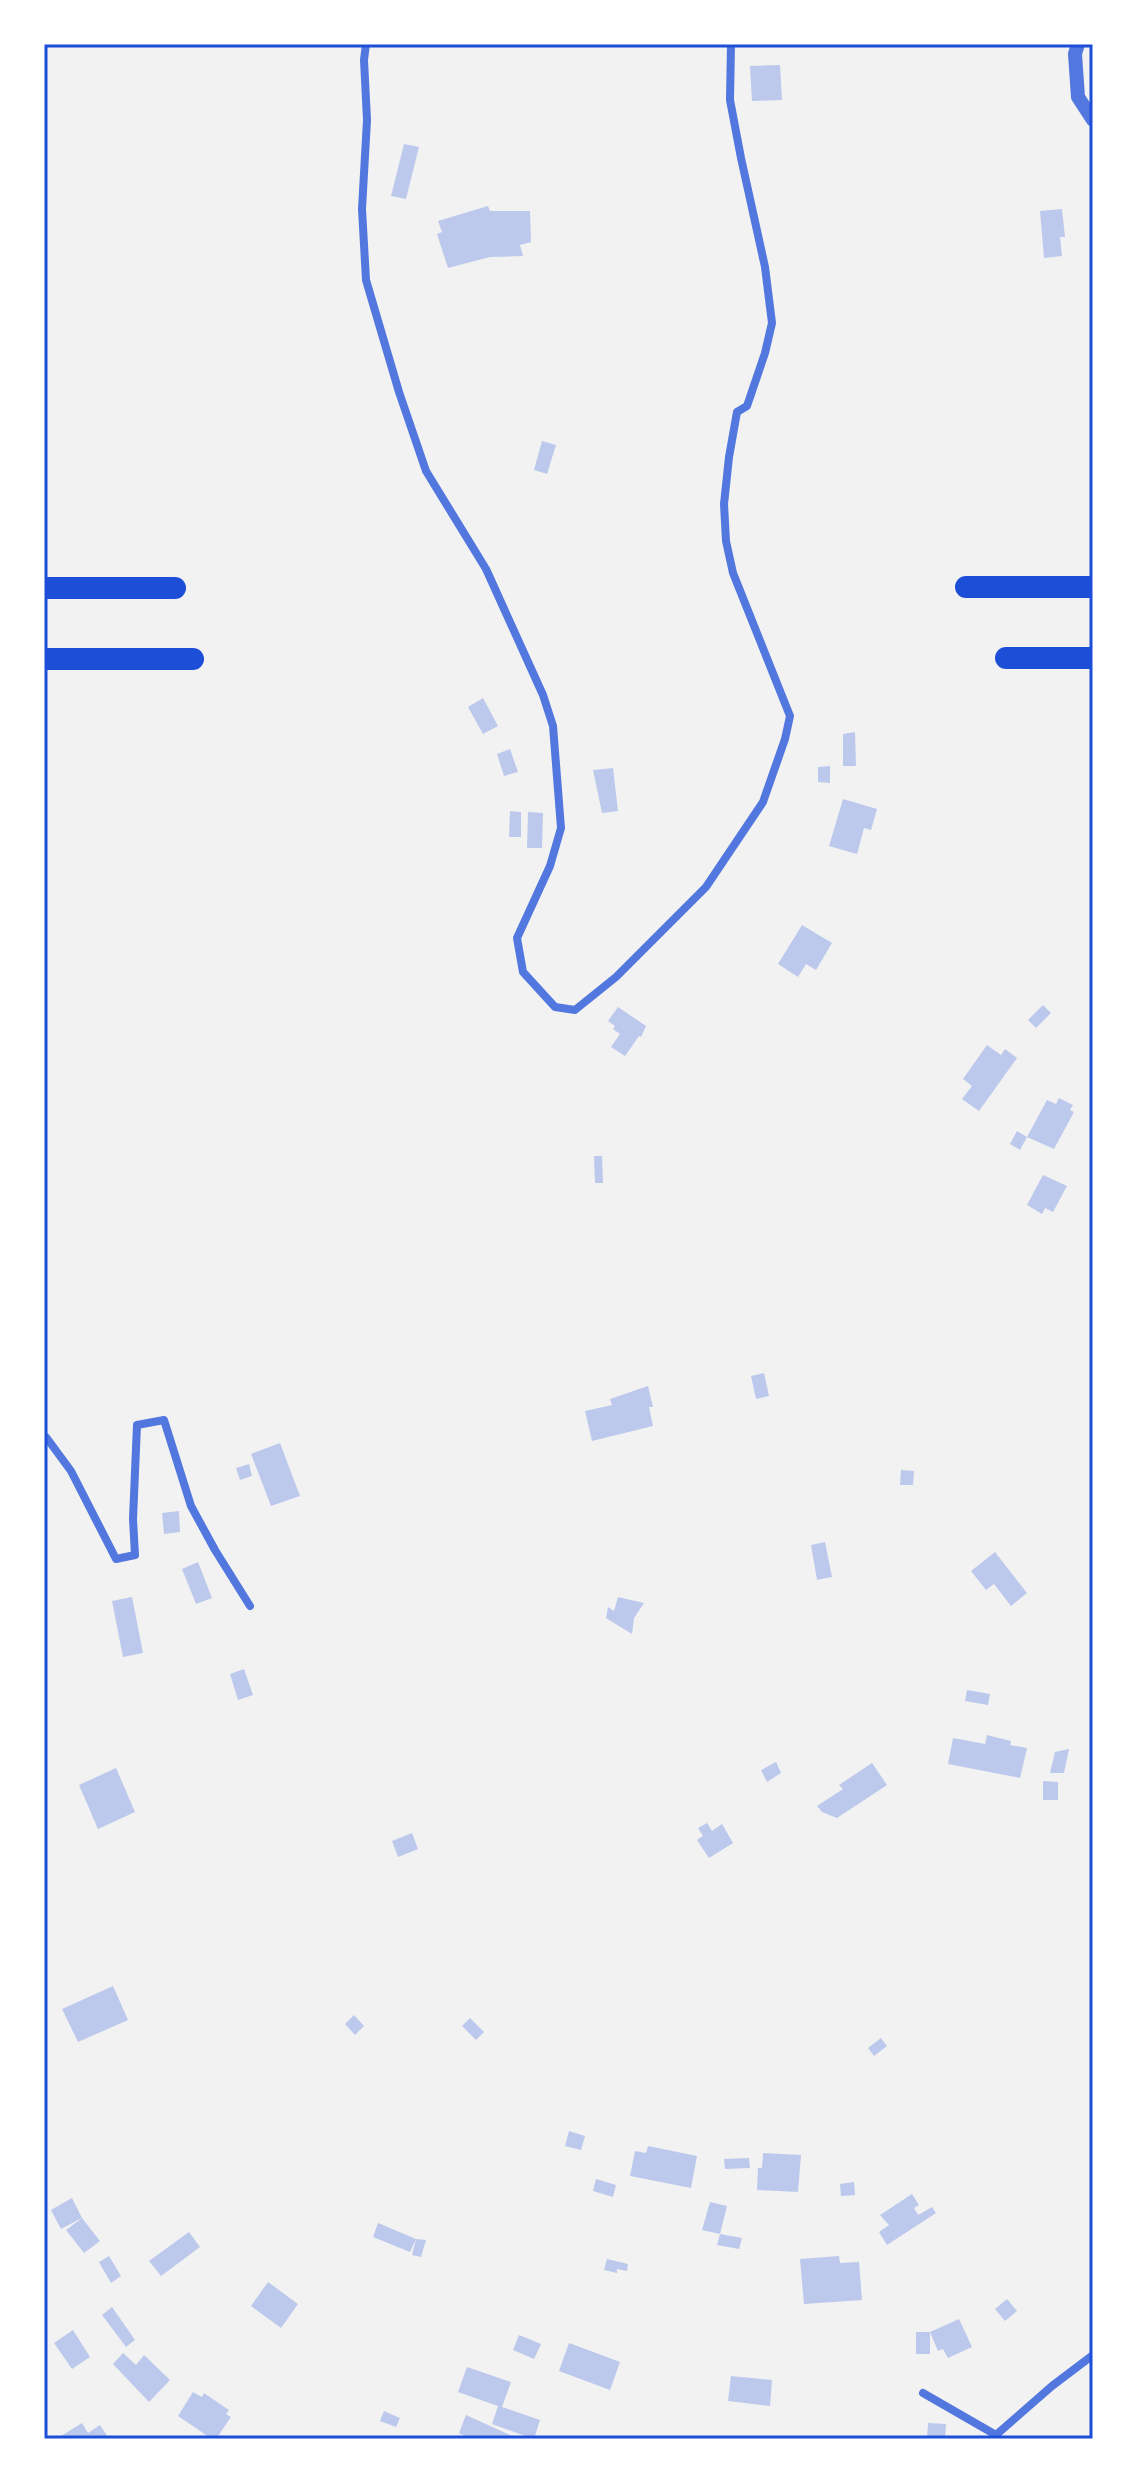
<svg xmlns="http://www.w3.org/2000/svg" width="1137" height="2483" viewBox="0 0 1137 2483" font-family="'Nunito Sans',sans-serif">
<style>
.building{fill:#bdc9ec}
.lines{fill:none;stroke-linecap:round;stroke-linejoin:round}
.minor{stroke:#5277de;stroke-width:8}
.tertiary{stroke:#5277de;stroke-width:14}
.motorway{stroke:#1d4ed8;stroke-width:22}
.neatline{fill:none;stroke:#1d4ed8;stroke-width:3}
</style>
<rect width="100%" height="100%" fill="#f2f2f2"/>
<g class="building">
<path d="M780,65L782,100L752,101L750,66Z"/>
<path d="M404,144L419,147L406,199L391,196Z"/>
<path d="M488,206L490,211H530L531,242L520,245L523,256L490,257L448,268L437,234L442,232L438,221Z"/>
<path d="M1062,209L1065,237H1060L1062,256L1044,258L1040,211Z"/>
<path d="M542,441L556,445L547,474L534,470Z"/>
<path d="M483,698L498,726L483,734L468,707Z"/>
<path d="M855,732L856,766H843V734Z"/>
<path d="M510,749L518,772L504,776L497,754Z"/>
<path d="M830,766V783L818,782V767Z"/>
<path d="M613,768L618,811L602,813L593,770Z"/>
<path d="M843,799L877,809L871,830L864,828L857,854L829,846Z"/>
<path d="M510,811L521,812V837H509Z"/>
<path d="M528,812L543,813L542,848H527Z"/>
<path d="M802,925L832,943L816,970L806,964L798,977L778,964Z"/>
<path d="M1043,1005L1051,1013L1036,1028L1028,1020Z"/>
<path d="M618,1007L646,1026L641,1037L639,1036L625,1056L611,1047L620,1034L613,1029L615,1026L608,1021Z"/>
<path d="M987,1045L1001,1055L1005,1049L1017,1058L979,1111L962,1099L972,1086L963,1079Z"/>
<path d="M1059,1098L1073,1105L1070,1110L1074,1112L1054,1149L1027,1137L1020,1150L1010,1144L1017,1131L1027,1137L1047,1100L1056,1104Z"/>
<path d="M594,1156H602L603,1183H595Z"/>
<path d="M1043,1175L1067,1186L1053,1212L1045,1208L1042,1214L1027,1205Z"/>
<path d="M764,1373L769,1396L756,1399L751,1376Z"/>
<path d="M648,1386L653,1407H649L653,1426L592,1441L585,1411L612,1405L610,1399Z"/>
<path d="M280,1443L300,1496L271,1506L251,1454Z"/>
<path d="M249,1464L252,1476L240,1480L236,1468Z"/>
<path d="M901,1470L914,1471L913,1485H900Z"/>
<path d="M179,1511L180,1532L164,1534L162,1513Z"/>
<path d="M825,1542L832,1577L817,1580L811,1545Z"/>
<path d="M995,1552L1027,1593L1011,1606L994,1584L986,1590L971,1571Z"/>
<path d="M198,1562L212,1598L196,1604L182,1569Z"/>
<path d="M132,1597L143,1653L123,1657L112,1601Z"/>
<path d="M618,1597L644,1603L634,1618L632,1634L606,1618L608,1607L614,1611Z"/>
<path d="M244,1669L253,1695L238,1700L230,1674Z"/>
<path d="M967,1690L990,1694L988,1705L965,1701Z"/>
<path d="M987,1735L1011,1741L1010,1745L1027,1748L1020,1778L948,1764L953,1738L985,1744Z"/>
<path d="M1069,1749L1064,1773H1050L1055,1752Z"/>
<path d="M776,1762L781,1773L767,1782L761,1770Z"/>
<path d="M872,1763L887,1785L837,1818L822,1812L817,1806L843,1789L839,1785Z"/>
<path d="M116,1768L135,1812L98,1829L79,1785Z"/>
<path d="M1043,1781L1058,1782V1800H1043Z"/>
<path d="M707,1823L712,1831L722,1824L733,1843L709,1858L697,1840L703,1836L698,1828Z"/>
<path d="M412,1833L418,1849L398,1857L392,1841Z"/>
<path d="M113,1986L128,2020L78,2042L62,2009Z"/>
<path d="M354,2015L364,2026L355,2035L345,2024Z"/>
<path d="M470,2018L484,2032L476,2040L462,2026Z"/>
<path d="M881,2038L887,2046L874,2056L868,2048Z"/>
<path d="M569,2131L585,2136L581,2150L565,2146Z"/>
<path d="M648,2146L697,2156L691,2188L630,2176L635,2151L646,2153Z"/>
<path d="M763,2153L801,2155L798,2192L757,2190L758,2168H762Z"/>
<path d="M749,2158L750,2168L725,2169L724,2159Z"/>
<path d="M596,2179L616,2185L613,2197L593,2191Z"/>
<path d="M854,2182L855,2195L841,2196L840,2184Z"/>
<path d="M912,2194L919,2205L914,2208L918,2215L932,2207L936,2213L887,2245L879,2232L889,2225L880,2215Z"/>
<path d="M72,2198L82,2218L100,2241L84,2253L66,2230L82,2218L61,2229L51,2210Z"/>
<path d="M710,2202L727,2206L720,2234L702,2230Z"/>
<path d="M378,2223L416,2239L426,2240L421,2257L412,2255L416,2239L410,2252L373,2237Z"/>
<path d="M189,2232L200,2247L161,2276L149,2261Z"/>
<path d="M720,2234L742,2238L739,2249L717,2245Z"/>
<path d="M109,2256L121,2276L111,2283L99,2262Z"/>
<path d="M839,2256L840,2263L859,2262L862,2300L804,2304L800,2259Z"/>
<path d="M607,2259L628,2264L627,2271L617,2269V2273L604,2270Z"/>
<path d="M268,2282L298,2304L281,2328L251,2306Z"/>
<path d="M1007,2299L1017,2311L1005,2321L995,2309Z"/>
<path d="M112,2307L135,2340L126,2347L102,2315Z"/>
<path d="M959,2319L972,2347L948,2358L943,2349L938,2351L930,2332V2354H916V2332H930Z"/>
<path d="M73,2330L90,2357L72,2369L54,2343Z"/>
<path d="M519,2335L541,2344L534,2359L513,2350Z"/>
<path d="M569,2343L620,2362L610,2390L559,2371Z"/>
<path d="M123,2353L136,2365L144,2355L170,2380L149,2402L113,2364Z"/>
<path d="M467,2367L511,2382L502,2407L540,2420L534,2439L492,2424L498,2406L458,2392Z"/>
<path d="M731,2376L772,2380L770,2406L728,2401Z"/>
<path d="M193,2392L202,2397L204,2393L229,2410L226,2414L231,2417L216,2439H212L178,2416Z"/>
<path d="M384,2411L400,2418L396,2427L380,2421Z"/>
<path d="M466,2415L519,2439H471L459,2433Z"/>
<path d="M82,2423L88,2433L100,2425L109,2439H64L61,2436Z"/>
<path d="M928,2423L946,2424L945,2439H927Z"/>
</g>
<g class="lines">
<g class="minor">
<path d="M366,44L364,60L367,120L362,209L366,280L399,392L426,471L486,569L543,695L553,726L561,828L550,866L517,938L523,972L555,1007L575,1010L616,977L706,887L763,802L785,739L790,716L733,573L726,541L724,504L729,457L737,412L747,406L765,353L772,323L765,267L741,158L730,100L731,44"/>
<path d="M44,1438L46,1437L71,1471L116,1559L135,1555L133,1519L137,1425L164,1420L191,1506L215,1550L250,1606"/>
<path d="M923,2393L996,2435L998,2438"/>
<path d="M996,2435L1052,2386L1093,2355"/>
</g>
<path class="tertiary" d="M1078,44L1075,54L1078,97L1093,120"/>
<g class="motorway">
<path d="M966,587H1093"/>
<path d="M44,588H175"/>
<path d="M1006,658H1093"/>
<path d="M44,659H193"/>
</g>
</g>
<rect width="1137" height="2483" fill="none" stroke="#ffffff" stroke-width="92"/>
<rect x="46" y="46" width="1045" height="2391" class="neatline"/>
</svg>
